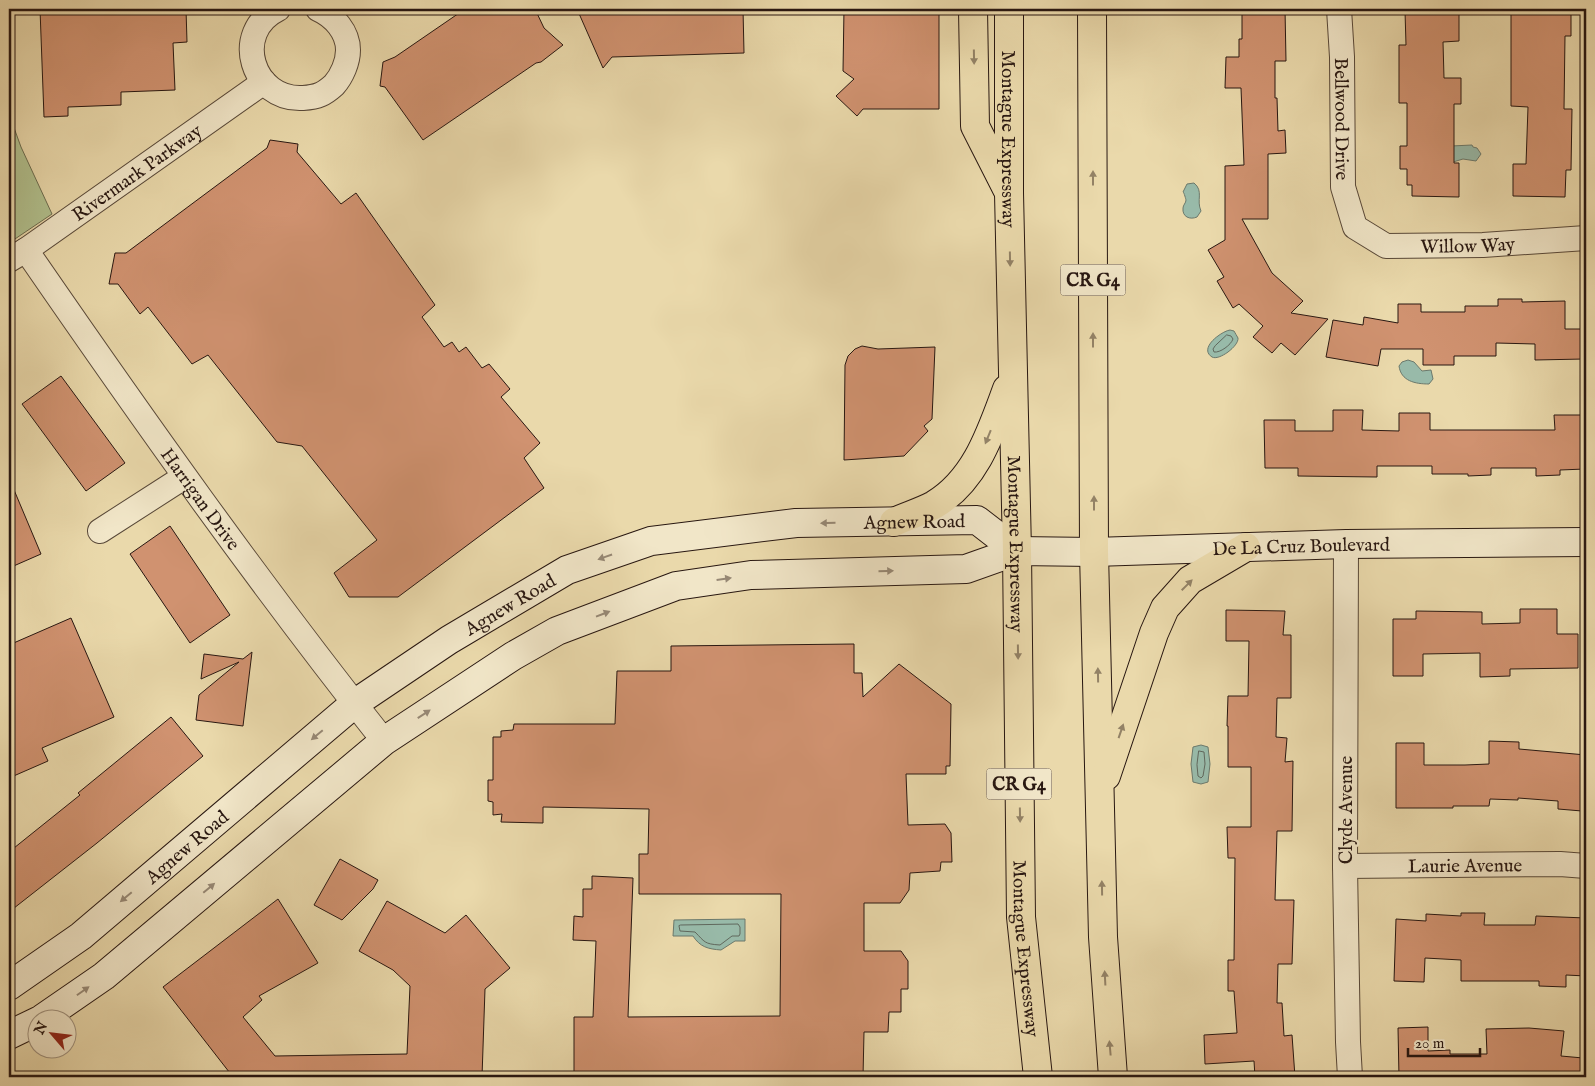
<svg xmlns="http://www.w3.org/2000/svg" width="1595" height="1086" viewBox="0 0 1595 1086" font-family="'IM FELL English',serif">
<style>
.green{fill:#b1c08d;stroke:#6c6c4f}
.water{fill:#98baa9;stroke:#6b796c}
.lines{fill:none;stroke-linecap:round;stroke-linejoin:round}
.shore{stroke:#60685d;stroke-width:1}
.building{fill:#d09270;stroke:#281711}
.street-casing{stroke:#584838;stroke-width:26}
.secondary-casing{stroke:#281711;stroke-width:30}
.highway-casing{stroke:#281711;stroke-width:30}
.street{stroke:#f1e6c8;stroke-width:24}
.secondary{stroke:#f1e6c8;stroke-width:28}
.highway{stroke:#ead9ab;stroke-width:28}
.oneway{fill:#938266}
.oneway2{fill:#978976}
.labels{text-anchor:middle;stroke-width:5;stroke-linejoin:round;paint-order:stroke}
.shield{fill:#f1e6c8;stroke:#645548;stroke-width:1}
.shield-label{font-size:18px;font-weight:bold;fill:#281711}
.street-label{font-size:19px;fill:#281711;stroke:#f1e6c8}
</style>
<rect width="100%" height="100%" fill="#ead9ab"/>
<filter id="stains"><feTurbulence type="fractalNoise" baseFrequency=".004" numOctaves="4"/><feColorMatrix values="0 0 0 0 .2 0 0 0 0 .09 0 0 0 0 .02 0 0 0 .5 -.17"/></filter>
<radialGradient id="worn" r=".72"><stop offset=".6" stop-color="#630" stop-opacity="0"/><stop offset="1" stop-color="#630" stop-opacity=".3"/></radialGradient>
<path class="green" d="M9,114L21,147L52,214L9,243Z"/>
<g class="water">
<path d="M1472,145L1473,147L1477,148L1481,154L1476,161L1463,159L1453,162L1451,146Z"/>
<path d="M1194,183C1204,191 1196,200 1201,211L1197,217C1190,220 1182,217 1183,208C1183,205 1186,203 1186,200C1186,200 1184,192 1183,192L1187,184Z"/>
<path d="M1230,330L1234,331C1235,333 1237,336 1238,338C1239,346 1219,361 1212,357C1198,348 1222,331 1230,330Z"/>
<path d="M1408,360L1414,362L1422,371L1431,370L1433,379L1429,384C1415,384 1401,381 1399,366L1402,362Z"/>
<path d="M1201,745L1208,747L1210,764L1208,782L1201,784L1193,782L1191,764L1193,747Z"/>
<path d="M745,919V941H735L721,950C708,949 700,947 693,936H673L674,920Z"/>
</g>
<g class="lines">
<g class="shore">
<path d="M1227,335L1231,336L1233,339C1231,345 1220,353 1214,352L1213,349L1215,346Z"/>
<path d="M1199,751L1204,752L1205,764L1203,776L1201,778L1198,776L1197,765Z"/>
<path d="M681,925L738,924L740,927V934L739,936H732L720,945C704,944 705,942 695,932L680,931L679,926Z"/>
</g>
</g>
<g class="building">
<path d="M40,9H186L187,42L173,43L175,90L121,92V105L68,107V116L44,117Z"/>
<path d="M465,9H535L544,28L563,45L541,62L536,63L423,140L385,87L380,86L383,62L395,57Z"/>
<path d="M577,9H743L744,53L612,57L603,68Z"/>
<path d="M844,9H939V109H863L857,116L836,96L854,79L843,71Z"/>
<path d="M1242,9H1285L1286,61H1275V98H1277L1278,131L1285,130L1286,153L1268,154V219H1242L1272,273L1303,301L1291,313L1328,319L1295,355L1281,343L1272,353L1253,337L1263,326L1239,304L1233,308L1217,281L1224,277L1208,250L1225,240V166L1244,165L1241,88H1225L1226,57H1239V39H1242Z"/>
<path d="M1459,10V41L1443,42L1444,78H1461V104H1454V163H1459V197L1412,196V185H1407V169H1400V146H1407V103H1399V45H1406L1405,11Z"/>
<path d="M1571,12V36H1565L1564,109H1572L1571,170H1566L1565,197L1513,196V164H1526L1528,107L1511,106V14Z"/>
<path d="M270,140L298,144L297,152L341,204L356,193L435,305L422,317L444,347L452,342L459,352L466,347L482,368L489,364L510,389L501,397L540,443L524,458L544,488L398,597H349L334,573L377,540L302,446L277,442L208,355L192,364L148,307L140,314L118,284H109L115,253H126L267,148Z"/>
<path d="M1498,299H1522V302L1565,301V329H1583L1584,359L1535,360V344L1496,343V356H1454V365H1423V349H1381L1378,366L1326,357L1333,320L1363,325L1364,317L1398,323V304H1421V312H1465V306H1498Z"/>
<path d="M862,346L878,349L935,347L932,419L924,426L928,431L904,456L844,460L845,365L848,356L855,349Z"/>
<path d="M61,376L125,463L86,491L22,404Z"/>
<path d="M1333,410H1363L1362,430L1399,431V413H1430V430H1555L1554,415H1585V469L1560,470V475L1536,476V468H1491V475L1468,476V474H1432V466H1377V477L1298,476V468H1265L1264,420H1295V431H1333Z"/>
<path d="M9,478L41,554L9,568Z"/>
<path d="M170,526L230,615L190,643L130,554Z"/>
<path d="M1520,609H1557V634H1578V668L1510,669V676L1480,677V653L1423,654V676H1393V619H1416V611L1482,612V624L1520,623Z"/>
<path d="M1226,610L1285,611L1283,635H1291V698H1277L1276,737L1287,738L1285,762L1293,761L1292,831H1277L1275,900H1294L1292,964H1278L1277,1003H1282L1284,1036L1292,1035L1295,1077H1255L1254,1061L1205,1064L1204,1035L1237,1033L1234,991H1228V960H1234L1235,858H1228L1227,827H1251V767H1228V726H1227L1228,696H1248L1249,641H1226Z"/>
<path d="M71,618L114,717L42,748L48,761L9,778V645Z"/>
<path d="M854,644V673H862L863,697L899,664L951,704L950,766H946V774H906L908,825L945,824L951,833L952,862H941L940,871L910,873L909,890L900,903H864V951H901L908,961V989H901V1012H889L888,1032H864L863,1077H574V1017H593L596,941L573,940L574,916L583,917V889H592V876L633,878L628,1017L780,1016L781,894H639V854H648L649,809L543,807V823L501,822L502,814L493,815V802L488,801V780H493V737H501V731L513,730L514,724H615L617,671H671V646Z"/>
<path d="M252,652L243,726L196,720L199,695L239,662L201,679L204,654L243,659Z"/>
<path d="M171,717L203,756L97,843L9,912V852L80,795L78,793Z"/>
<path d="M1489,741L1519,742V749L1586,755L1582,811L1558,809V801L1518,798V800L1490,799L1489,806H1453V808H1396V743H1424V765H1465L1489,764Z"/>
<path d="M340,859L378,880L373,889L342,920L314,905Z"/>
<path d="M278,899L318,963L259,996L262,1000L243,1017L275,1056L407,1054L410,986L393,970L359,951L387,901L445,933L466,915L510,968L485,989L482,1077H233L163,987Z"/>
<path d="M1461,913H1485L1484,925H1535L1536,916L1586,918V976L1566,975V987L1539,986V981H1461V960L1425,958L1424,982L1394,981L1396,919L1426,921V914L1461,916Z"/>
<path d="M1428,1027V1051L1450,1050V1054H1487L1486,1029L1529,1028L1564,1031L1561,1056L1583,1058L1581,1077H1529V1075L1490,1076V1077H1399L1398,1028Z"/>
</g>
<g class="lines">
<g class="street-casing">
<g id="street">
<path d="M278,9C231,32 252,101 303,98C318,97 324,94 334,85C342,76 348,62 348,50C348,32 334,16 318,9"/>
<path id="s1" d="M1339,9L1342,57L1343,187L1355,227L1386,246L1483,245L1586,238"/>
<path id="s2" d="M26,250C141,417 258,582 384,741"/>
<path id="s3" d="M9,260L26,250L264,82"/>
<path d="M100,531L184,477"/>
<path d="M1346,544L1345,866L1348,1042L1350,1077"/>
<path id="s4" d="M1345,866L1560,864L1586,866"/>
</g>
</g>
<g class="secondary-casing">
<g id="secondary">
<path id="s5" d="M9,986L81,936L354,704L449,640L567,570L651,541L796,523L977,520L1017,551"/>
<path id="s6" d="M43,1018L104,976L384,741L513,656L557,631L676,586L751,575L966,569L1017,551L1094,552L1346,544L1586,542"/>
<path d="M9,1035L38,1021"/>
</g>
</g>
<g class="highway-casing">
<g id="highway">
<path d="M973,9L975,126L1007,189"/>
<path id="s7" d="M1009,9V193L1017,551L1021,917L1038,1077"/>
<path d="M1092,9L1094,552L1103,937L1113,1077"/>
<path d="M894,522C907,516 921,512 934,505C976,480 991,432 1007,389"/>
<path d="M1106,776L1154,633L1165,608L1190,580L1246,547"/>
</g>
</g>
<use href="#street" class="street"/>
<use href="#secondary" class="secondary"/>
<use href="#highway" class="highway"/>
</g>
<defs><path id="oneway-solid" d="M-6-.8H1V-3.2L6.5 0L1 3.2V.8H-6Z" transform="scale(1.25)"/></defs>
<g class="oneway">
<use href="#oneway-solid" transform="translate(974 57) rotate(89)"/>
<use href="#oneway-solid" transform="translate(1093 178) rotate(-90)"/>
<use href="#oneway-solid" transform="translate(1010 259) rotate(89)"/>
<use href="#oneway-solid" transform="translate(1093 340) rotate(-90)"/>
<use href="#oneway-solid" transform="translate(988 437) rotate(112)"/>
<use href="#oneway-solid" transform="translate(1094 503) rotate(-90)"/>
<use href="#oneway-solid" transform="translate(1187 585) rotate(-45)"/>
<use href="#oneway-solid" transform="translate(1018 652) rotate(89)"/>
<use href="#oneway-solid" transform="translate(1098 675) rotate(-91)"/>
<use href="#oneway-solid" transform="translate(1121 731) rotate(-71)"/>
<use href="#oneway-solid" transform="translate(1020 815) rotate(89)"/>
<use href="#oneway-solid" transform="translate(1102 888) rotate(-91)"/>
<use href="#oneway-solid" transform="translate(1105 978) rotate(-93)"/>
<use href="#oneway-solid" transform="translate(1110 1048) rotate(-95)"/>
</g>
<g class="oneway2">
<use href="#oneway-solid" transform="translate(828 523) rotate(179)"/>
<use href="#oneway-solid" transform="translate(605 557) rotate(161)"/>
<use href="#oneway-solid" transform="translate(886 571) rotate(-2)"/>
<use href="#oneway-solid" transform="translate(724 579) rotate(-8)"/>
<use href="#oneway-solid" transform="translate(603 614) rotate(-21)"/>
<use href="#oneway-solid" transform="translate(424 714) rotate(-33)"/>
<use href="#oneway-solid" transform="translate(317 735) rotate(140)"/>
<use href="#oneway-solid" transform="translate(209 888) rotate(-40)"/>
<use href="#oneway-solid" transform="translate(126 897) rotate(140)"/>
<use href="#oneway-solid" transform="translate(83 991) rotate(-35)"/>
</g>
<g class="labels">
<g class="shield">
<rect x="1060.5" y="264.5" width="65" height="31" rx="4"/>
<rect x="986.5" y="768.5" width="65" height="31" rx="4"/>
</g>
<g class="shield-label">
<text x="1093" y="286">CR G4</text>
<text x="1019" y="790">CR G4</text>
</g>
<g class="street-label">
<text dy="7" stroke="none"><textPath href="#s1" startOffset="110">Bellwood Drive</textPath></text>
<text dy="7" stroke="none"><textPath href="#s7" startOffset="130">Montague Expressway</textPath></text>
<text dy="7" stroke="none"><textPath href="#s3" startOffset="155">Rivermark Parkway</textPath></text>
<text dy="7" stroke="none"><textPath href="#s1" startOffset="338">Willow Way</textPath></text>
<text dy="7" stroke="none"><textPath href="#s2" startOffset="304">Harrigan Drive</textPath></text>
<text dy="7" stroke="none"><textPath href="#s5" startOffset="1051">Agnew Road</textPath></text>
<text dy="7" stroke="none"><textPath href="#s7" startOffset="535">Montague Expressway</textPath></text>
<text dy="7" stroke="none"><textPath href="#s6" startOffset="1401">De La Cruz Boulevard</textPath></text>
<text dy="7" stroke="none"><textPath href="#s5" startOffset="631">Agnew Road</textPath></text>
<text transform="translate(1345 810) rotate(-90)" y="7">Clyde Avenue</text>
<text dy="7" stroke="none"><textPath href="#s5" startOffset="226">Agnew Road</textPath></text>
<text dy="7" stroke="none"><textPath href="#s4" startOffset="120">Laurie Avenue</textPath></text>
<text dy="7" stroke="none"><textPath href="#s7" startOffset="940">Montague Expressway</textPath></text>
</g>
</g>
<rect width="1595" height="1086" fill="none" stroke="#ead9ab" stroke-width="30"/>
<rect x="10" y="10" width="1575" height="1066" fill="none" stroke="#281711" stroke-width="2.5"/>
<rect x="15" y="15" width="1565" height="1056" fill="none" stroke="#281711"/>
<g transform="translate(52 1034) rotate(298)"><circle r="24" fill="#f1e6c8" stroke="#a1937f"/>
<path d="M0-4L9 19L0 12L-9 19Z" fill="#8f2418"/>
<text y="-8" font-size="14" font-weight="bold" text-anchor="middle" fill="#281711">N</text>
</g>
<path d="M1408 1048v8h72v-8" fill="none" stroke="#281711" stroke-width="2.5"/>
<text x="1415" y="1048" font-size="15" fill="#281711" stroke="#f1e6c8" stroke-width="4" paint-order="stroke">20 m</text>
<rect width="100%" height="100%" filter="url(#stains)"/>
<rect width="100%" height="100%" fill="url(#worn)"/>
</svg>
